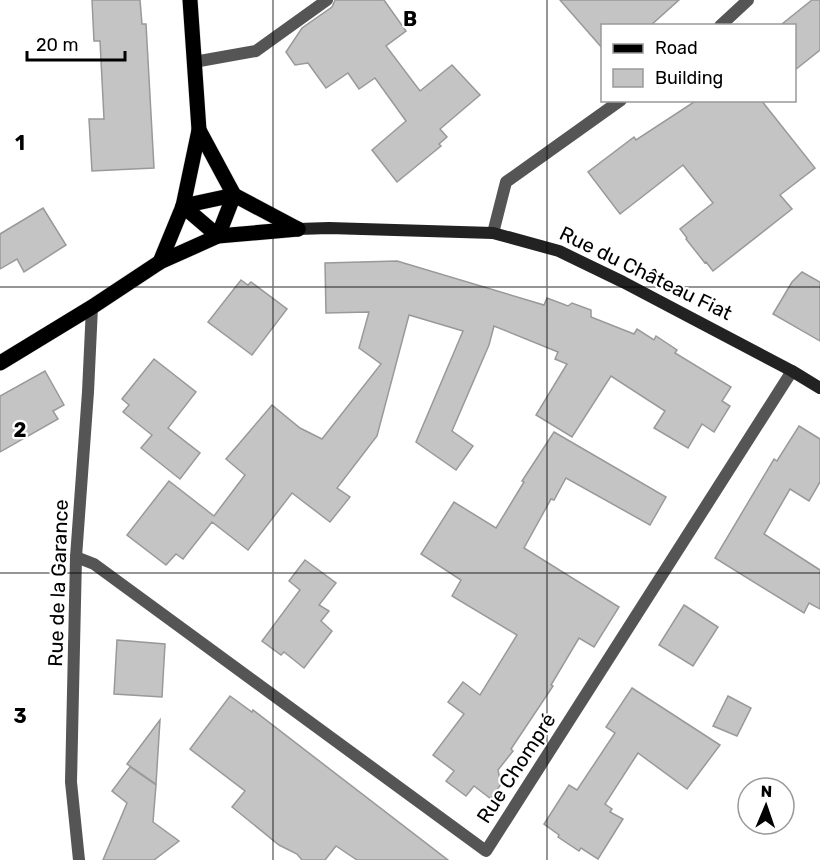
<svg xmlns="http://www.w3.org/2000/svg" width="820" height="860" viewBox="0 0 820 860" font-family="Rubik,sans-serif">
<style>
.building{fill:#c4c4c4;stroke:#999;stroke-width:1.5}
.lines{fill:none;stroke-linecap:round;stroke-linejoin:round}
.primary-casing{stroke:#dbdbdb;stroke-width:16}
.lane{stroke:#555;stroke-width:12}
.street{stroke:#555;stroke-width:12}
.secondary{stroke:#222;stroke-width:12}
.primary{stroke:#000;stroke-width:15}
.grid{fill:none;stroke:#000;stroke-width:1.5;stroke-opacity:0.55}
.labels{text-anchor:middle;stroke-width:4.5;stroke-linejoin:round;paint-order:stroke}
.street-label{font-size:20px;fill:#000;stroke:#fff}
.grid-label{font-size:20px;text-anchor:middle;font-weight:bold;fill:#000;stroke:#fff;stroke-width:4.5;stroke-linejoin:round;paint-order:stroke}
</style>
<rect width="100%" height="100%" fill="#fff"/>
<g class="building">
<path d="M92,0H140L142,24H146L154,168L92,171L89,119H104L100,41H94Z"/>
<path d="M335,0H384L406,31L386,46L420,91L452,65L480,95L440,129L447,137L439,144L441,146L397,182L372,150L406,121L375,78L359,89L348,73L326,88L308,63L295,65L286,52L302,28L332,7Z"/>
<path d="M560,0H679L650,26H603V49Z"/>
<path d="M812,0H820V50L795,70V26L782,24Z"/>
<path d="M697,100H761L815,168L780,195L792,209L713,271L706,262L705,263L686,239L687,238L680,229L713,203L683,165L620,214L588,172L634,137L636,140Z"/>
<path d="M43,208L66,245L24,272L17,259L0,269V234Z"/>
<path d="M397,261L544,305L547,298L568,306L572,303L591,310V317L634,334L637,329L654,340L656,336L677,350L675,353L731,387L722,401L730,406L714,432L702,424L688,448L654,428L665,411L611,376L572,437L536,415L567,364L555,359L558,352L494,326L489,345L452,431L473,446L456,470L416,442L463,331L409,315L377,436L337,488L350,497L330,522L292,493L248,550L212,522L183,559L176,554L166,565L127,535L169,481L214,516L245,475L226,459L272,405L300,428L322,439L381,364L359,348L369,312L326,313L325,263Z"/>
<path d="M802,272L820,282V341L773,314L792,282Z"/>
<path d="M241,280L248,285L251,282L287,309L252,355L208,322Z"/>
<path d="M154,359L196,392L168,428L200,453L180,479L141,448L152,435L123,412L129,405L122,399Z"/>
<path d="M45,371L64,405L53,411L58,419L0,452V396Z"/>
<path d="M799,426L820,439V482L809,501L790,489L764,534L820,570V609L809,603L804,613L715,558L774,459L777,461Z"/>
<path d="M554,432L666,497L650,525L566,478L554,500L551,499L524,548L619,607L594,647L579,638L551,685L553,686L511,749L513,751L498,770L501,784L491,799L474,786L466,796L446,781L454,771L433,755L464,714L448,702L463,682L480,695L517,635L452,596L461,580L421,554L454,502L496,528L524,482L522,481Z"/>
<path d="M305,560L336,583L319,605L329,611L321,621L332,631L304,668L284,652L281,655L262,641L300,590L289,581Z"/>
<path d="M684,605L718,627L693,666L659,645Z"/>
<path d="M117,640L165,644L162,697L114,694Z"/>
<path d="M632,688L720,745L687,789L638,753L605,804L612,809L610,812L623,819L598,859L581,848L579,851L558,837L559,835L544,824L569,785L577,790L615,733L606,727Z"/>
<path d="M230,696L252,712L253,710L448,860H357L336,846L325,860H302L297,854L279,845L232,807L245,791L190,749Z"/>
<path d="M728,696L751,708L737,736L713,726Z"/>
<path d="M160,720L156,784L127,764Z"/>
<path d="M130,767L156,785L153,822L179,841L154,860H103L127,803L112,791Z"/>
</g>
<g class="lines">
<g class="primary-casing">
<g id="primary">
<path d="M199,130L234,195L218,236"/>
<path d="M183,206L234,195L298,229"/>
<path d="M183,206L218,236"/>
<path d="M160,262L183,206L199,130L190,0"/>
<path d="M0,363L92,307L160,262L218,236L298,229"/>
</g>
</g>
<path class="lane" d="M194,62L256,51L327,0"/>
<g class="street">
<path d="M720,26L748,0"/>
<path d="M493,233L506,182L621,100"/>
<path d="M76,557L94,564L486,851L792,371"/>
<path d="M79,860L71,782L76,557L88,392L92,307"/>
</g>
<path class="secondary" d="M298,229L329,228L493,233L559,251L623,282L792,371L820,388"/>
<use href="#primary" class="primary"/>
</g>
<path class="grid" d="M273,0V860M547,0V860M0,287H820M0,573H820"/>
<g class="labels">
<g class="street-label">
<text transform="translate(646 273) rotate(26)" y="7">Rue du Château Fiat</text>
<text transform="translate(58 583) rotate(-88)" y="7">Rue de la Garance</text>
<text transform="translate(516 768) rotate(-57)" y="7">Rue Chompré</text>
</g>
</g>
<g class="grid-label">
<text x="410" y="26">B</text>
<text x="20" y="150">1</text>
<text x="20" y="437">2</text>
<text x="20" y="723">3</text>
</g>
<rect x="601" y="24" width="195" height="78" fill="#ffffff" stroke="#999999" stroke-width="1.5"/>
<rect x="613" y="44" width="30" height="9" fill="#000000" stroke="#999999" stroke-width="1.5"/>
<text x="655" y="54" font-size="18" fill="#000000">Road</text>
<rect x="613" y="69" width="30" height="18" fill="#c4c4c4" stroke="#999999" stroke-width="1.5"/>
<text x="655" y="84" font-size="18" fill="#000000">Building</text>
<g transform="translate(766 806) rotate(2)"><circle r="28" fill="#ffffff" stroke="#999999" stroke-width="1.5"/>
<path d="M0-4.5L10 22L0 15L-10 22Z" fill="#000000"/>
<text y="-9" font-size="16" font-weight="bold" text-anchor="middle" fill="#000000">N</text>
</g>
<path d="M27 51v9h98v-9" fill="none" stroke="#000000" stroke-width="3"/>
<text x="36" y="51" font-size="18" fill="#000000" stroke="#ffffff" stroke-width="4.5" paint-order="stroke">20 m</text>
</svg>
